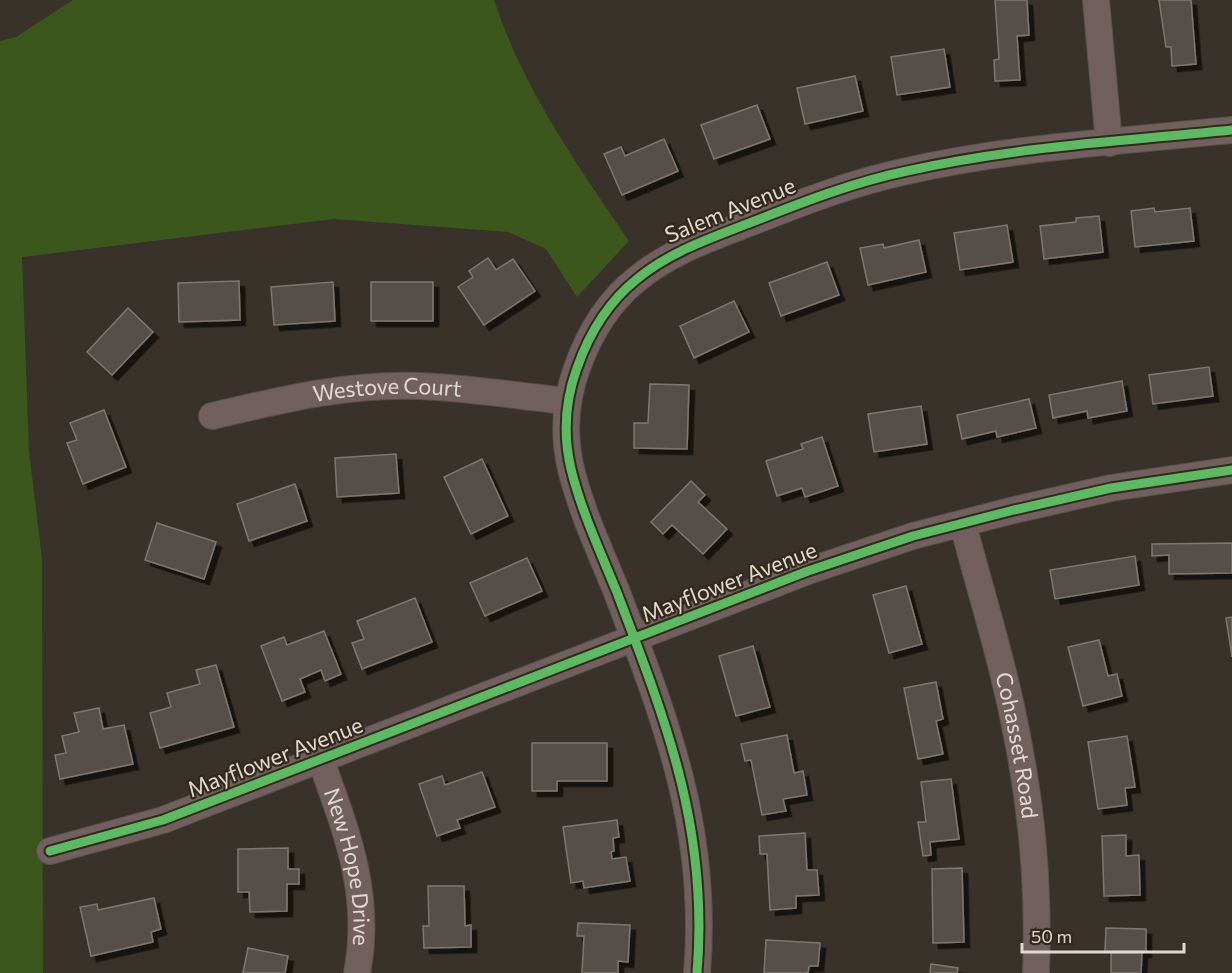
<svg xmlns="http://www.w3.org/2000/svg" width="1232" height="973" viewBox="0 0 1232 973" font-family="Commissioner,sans-serif">
<style>
.green{fill:#3b571c}
.building{fill:#564f49;stroke:#7d7771;stroke-width:1.5;filter:url(#shadow)}
.lines{fill:none;stroke-linecap:round;stroke-linejoin:round}
.street-casing{stroke:#565049;stroke-width:28}
.street{stroke:#725f60;stroke-width:26}
.cycleway-casing{stroke:#34291b;stroke-width:13}
.cycleway{stroke:#5cba63;stroke-width:9}
.labels{text-anchor:middle;stroke-width:4.5;stroke-linejoin:round;paint-order:stroke}
.street-label{font-size:22px;fill:#e1dad1;stroke:#34291b}
</style>
<defs>
<filter id="shadow"><feDropShadow dx="5.5" dy="5.5" stdDeviation="0" flood-color="#0009"/></filter>
</defs>
<rect width="100%" height="100%" fill="#38322a"/>
<path class="green" d="M73,0H494C525,92 575,161 629,241L577,297L546,249L508,232L334,219L22,257L29,451L42,559L43,973H0V41L16,37Z"/>
<g class="building">
<path d="M995,0H1027L1029,35L1017,36L1020,80L995,81L994,60L999,59Z"/>
<path d="M1159,0H1191L1196,64L1172,66L1171,47H1166Z"/>
<path d="M944,49L950,87L897,95L891,57Z"/>
<path d="M855,76L863,111L805,124L797,88Z"/>
<path d="M757,105L770,139L714,159L701,125Z"/>
<path d="M664,139L678,171L622,195L604,154L621,147L625,156Z"/>
<path d="M1154,208L1155,212L1190,208L1194,241L1135,247L1131,211Z"/>
<path d="M1099,216L1103,252L1044,259L1040,226L1076,222V218Z"/>
<path d="M1007,225L1013,262L960,270L954,233Z"/>
<path d="M919,240L926,272L868,285L860,248L883,244L884,248Z"/>
<path d="M488,258L496,270L513,259L535,291L484,325L458,287L473,277L469,271Z"/>
<path d="M827,262L839,295L781,316L769,283Z"/>
<path d="M239,281L240,320L179,322L178,283Z"/>
<path d="M333,282L335,321L274,325L271,287Z"/>
<rect x="371" y="282" width="62" height="39"/>
<path d="M734,301L749,332L694,358L680,326Z"/>
<path d="M128,308L153,332L112,375L87,352Z"/>
<path d="M1209,367L1213,396L1153,404L1149,375Z"/>
<path d="M1122,381L1127,411L1088,418L1087,411L1053,418L1049,395Z"/>
<path d="M650,384L689,385L687,449L634,448V423H648Z"/>
<path d="M1029,399L1036,428L997,437L996,431L962,439L957,415Z"/>
<path d="M921,406L927,444L874,452L868,414Z"/>
<path d="M104,410L126,467L83,484L67,443L77,440L70,423Z"/>
<path d="M822,437L838,486L805,497L802,488L777,496L766,461L803,449L801,444Z"/>
<path d="M396,454L399,493L337,497L335,458Z"/>
<path d="M482,459L508,516L471,534L444,477Z"/>
<path d="M691,481L705,495L698,502L727,529L703,554L672,525L663,534L651,522Z"/>
<path d="M295,484L307,521L249,541L237,504Z"/>
<path d="M157,523L216,542L204,579L145,560Z"/>
<path d="M1232,543V573L1169,574V555L1152,556V544Z"/>
<path d="M1135,556L1139,585L1055,599L1050,570Z"/>
<path d="M527,558L542,591L485,616L470,583Z"/>
<path d="M906,586L922,644L889,653L873,595Z"/>
<path d="M415,598L432,642L362,669L352,643L364,639L357,621Z"/>
<path d="M1232,617V657L1226,618Z"/>
<path d="M324,631L341,674L325,681L321,670L300,679L305,692L282,701L261,646L284,637L287,645Z"/>
<path d="M1099,640L1108,676L1117,674L1122,696L1083,706L1068,647Z"/>
<path d="M753,646L770,707L736,716L719,656Z"/>
<path d="M216,665L234,727L160,748L150,713L171,707L167,693L200,684L196,670Z"/>
<path d="M936,682L943,719L936,721L943,754L918,759L904,688Z"/>
<path d="M99,708L103,729L124,725L133,764L60,779L55,755L66,753L62,736L79,732L74,713Z"/>
<path d="M787,735L794,773L803,771L807,795L783,799L786,811L762,815L751,760L745,761L741,744Z"/>
<path d="M1127,736L1135,787L1125,788L1127,805L1098,809L1088,742Z"/>
<path d="M532,743H607V781H557V791H532Z"/>
<path d="M482,772L495,807L457,820L460,828L437,836L419,784L442,776L445,785Z"/>
<path d="M951,779L959,839L930,842L931,855L923,856L918,822H926L921,782Z"/>
<path d="M617,820L619,837L613,838L614,851L611,852L612,859L626,857L630,881L584,888L583,881L571,883L563,827Z"/>
<path d="M805,833L807,870H817L819,895L796,896V908L770,910L767,854H760L759,836Z"/>
<path d="M1126,835V856L1139,855L1140,895L1104,896L1102,836Z"/>
<path d="M288,848V869H299V884H287V911L250,912L249,892H238V849Z"/>
<path d="M962,868L964,942L933,943L932,869Z"/>
<path d="M428,886H464L465,926L471,925V947L424,948L423,926H429Z"/>
<path d="M154,898L161,929L151,932L153,942L91,956L80,907L97,904L98,910Z"/>
<path d="M578,923L630,925L628,962L618,961V973H582L584,936H577Z"/>
<path d="M1106,928L1146,929V952H1142L1141,973H1111V952H1105Z"/>
<path d="M766,940L820,943L818,966H809L808,973H764Z"/>
<path d="M248,948L288,956L285,973H243Z"/>
<path d="M931,964L958,968L957,973H930Z"/>
</g>
<g class="lines">
<g class="street-casing">
<g id="street">
<path d="M1096,0L1109,143"/>
<path id="s1" d="M212,416C280,400 349,383 420,386C469,388 518,396 566,401"/>
<path id="s2" d="M963,524C981,594 1004,665 1017,736C1033,815 1039,893 1036,973"/>
<path id="s3" d="M321,761C347,833 372,895 357,973"/>
<path d="M50,851L163,820L808,571L913,536L1014,510L1111,488L1232,470"/>
<path d="M697,973C709,829 666,721 616,590C600,551 581,510 571,469C563,435 565,401 577,368C589,334 608,302 637,279C671,251 711,238 752,222C803,202 854,182 907,171C1013,147 1124,141 1232,130"/>
</g>
</g>
<use href="#street" class="street"/>
<g class="cycleway-casing">
<g id="cycleway">
<path d="M50,851L163,820L808,571L913,536L1014,510L1111,488L1232,470"/>
<path d="M697,973C709,829 666,721 616,590C600,551 581,510 571,469C563,435 565,401 577,368C589,334 608,302 637,279C671,251 711,238 752,222C803,202 854,182 907,171C1013,147 1124,141 1232,130"/>
</g>
</g>
<use href="#cycleway" class="cycleway"/>
</g>
<g class="labels">
<g class="street-label">
<text transform="translate(730 210) rotate(-22)" y="8">Salem Avenue</text>
<text dy="8" stroke="none"><textPath href="#s1" startOffset="178">Westove Court</textPath></text>
<text transform="translate(729 582) rotate(-21)" y="8">Mayflower Avenue</text>
<text dy="8" stroke="none"><textPath href="#s2" startOffset="228">Cohasset Road</textPath></text>
<text transform="translate(275 757) rotate(-21)" y="8">Mayflower Avenue</text>
<text dy="8" stroke="none"><textPath href="#s3" startOffset="110">New Hope Drive</textPath></text>
</g>
</g>
<path d="M1022 943v9h162v-9" fill="none" stroke="#e1dad1" stroke-width="3"/>
<text x="1031" y="943" font-size="18" fill="#e1dad1" stroke="#34291b" stroke-width="4.5" paint-order="stroke">50 m</text>
</svg>
